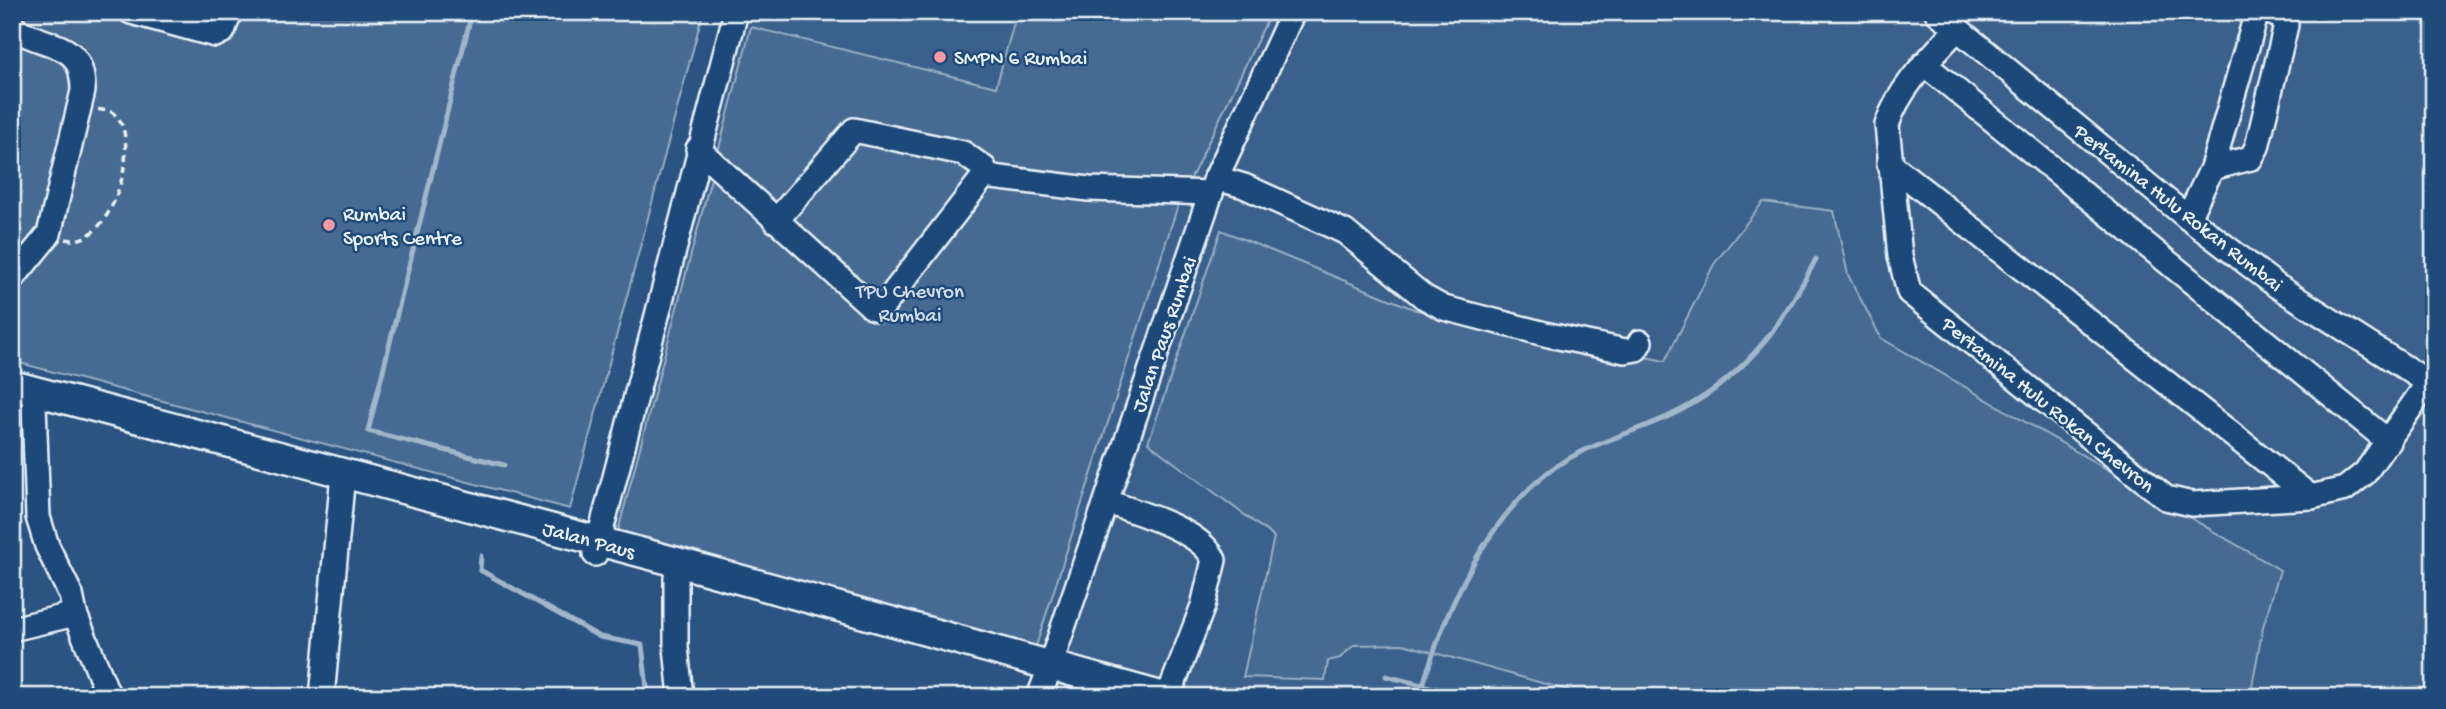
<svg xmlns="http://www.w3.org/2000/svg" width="2446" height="709" viewBox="0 0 2446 709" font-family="'Gochi Hand',sans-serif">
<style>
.built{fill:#3a608b}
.green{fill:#476b93;stroke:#98aec6;stroke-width:2}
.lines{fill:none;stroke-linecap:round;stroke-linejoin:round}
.stream{stroke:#a0b6cb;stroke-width:5}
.minor-casing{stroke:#e8f1f8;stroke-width:28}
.major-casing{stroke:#e8f1f8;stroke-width:33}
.path{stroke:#e8f1f8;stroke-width:3.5;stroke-dasharray:7 5;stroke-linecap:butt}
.minor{stroke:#1f4a7a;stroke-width:23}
.major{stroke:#1f4a7a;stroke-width:28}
.poi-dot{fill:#ff9aa2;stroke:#1f4a7a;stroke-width:2.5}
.labels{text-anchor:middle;stroke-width:5;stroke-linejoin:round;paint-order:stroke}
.poi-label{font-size:21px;fill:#e8f1f8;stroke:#1f4a7a;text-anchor:start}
.street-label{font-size:21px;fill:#e8f1f8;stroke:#1f4a7a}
.park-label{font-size:21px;fill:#d0dde9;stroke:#1f4a7a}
</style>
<rect width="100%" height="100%" fill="#2b5482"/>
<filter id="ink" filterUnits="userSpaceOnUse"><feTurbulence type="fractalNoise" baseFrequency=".0143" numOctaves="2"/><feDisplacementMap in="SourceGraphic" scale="14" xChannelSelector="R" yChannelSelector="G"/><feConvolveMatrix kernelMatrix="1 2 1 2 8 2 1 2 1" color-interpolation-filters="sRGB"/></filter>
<g filter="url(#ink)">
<path class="built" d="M750,12H2434V697H1189L613,536Z"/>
<g class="green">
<path d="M12,12H703L570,509L12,361V89L20,59L12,56Z"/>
<path d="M1017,12H1271L1178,205L1036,646L618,531L751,27L996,87Z"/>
<path d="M1763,202L1834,211L1848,275L1881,338L2280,570L2263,627L2250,697H1592L1403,644L1354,645L1340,658L1328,661L1325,680L1243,677L1274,537L1148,443L1221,230L1416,310L1665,361L1714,264Z"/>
</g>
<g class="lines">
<g class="stream">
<path d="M472,12L368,431L504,465"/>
<path d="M481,556L480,570L600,637L642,645L648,697"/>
<path d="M1386,676L1469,697"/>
<path d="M1423,685C1446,609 1483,525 1547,473C1579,447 1629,434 1667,417C1741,383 1780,329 1816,259"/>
</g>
<g class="minor-casing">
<g id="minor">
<path d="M131,12L215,35L223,31L230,12"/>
<path d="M1937,12L2188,218L2277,286L2434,386"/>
<path d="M12,27C49,51 83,38 83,91L49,234L12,279"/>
<path d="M1957,29C1930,58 1899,87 1887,125L1900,256L1909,292L2166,498L2192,504L2311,497L2345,489L2365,473L2428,383"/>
<path d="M1924,64L2389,442"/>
<path d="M698,149L872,307L877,309L884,305L984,176V168L963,153L854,130L776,221"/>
<path d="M1889,163L2311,497"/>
<path d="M2212,168L2251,158L2257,147L2286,25L2284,18L2269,12"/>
<path d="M984,176L1089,189L1211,193"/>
<path d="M1216,178L1244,186L1345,232L1424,297L1444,308L1549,335L1625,351L1636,349L1640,342"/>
<path d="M2188,218L2212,168L2257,12"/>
<path d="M34,404L38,517L47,546L71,595L75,614L109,697"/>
<path d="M1107,502C1136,512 1202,530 1214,560L1203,606L1168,697"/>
<path d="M595,554L736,12"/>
<path d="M676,577V647L681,697"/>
<path d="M12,629L75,614"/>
<path d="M1051,663L1216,178L1293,12"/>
<path d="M322,697L342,485"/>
<path d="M1039,697L1045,681"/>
</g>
</g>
<g class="major-casing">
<path id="major" d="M12,385L677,562L1164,697"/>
</g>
<path class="path" d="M66,239C112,251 145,136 113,113C110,111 102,110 97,109"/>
<use href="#minor" class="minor"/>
<use href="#major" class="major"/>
</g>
</g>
<g class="poi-dot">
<circle cx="940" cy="57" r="7"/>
<circle cx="329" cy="225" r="7"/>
</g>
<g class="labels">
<g class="poi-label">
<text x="954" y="64">SMPN 6 Rumbai</text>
<text x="343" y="220">Rumbai<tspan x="343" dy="24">Sports Centre</tspan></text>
</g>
<g class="street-label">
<text transform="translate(2179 207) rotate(38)" y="7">Pertamina Hulu Rokan Rumbai</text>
<text transform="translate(1163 334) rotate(-71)" y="7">Jalan Paus Rumbai</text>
<text transform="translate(2049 404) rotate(39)" y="7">Pertamina Hulu Rokan Chevron</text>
<text transform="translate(589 539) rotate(15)" y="7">Jalan Paus</text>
</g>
<g class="park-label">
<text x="910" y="297">TPU Chevron<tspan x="910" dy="24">Rumbai</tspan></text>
</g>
</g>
<rect width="2446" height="709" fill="none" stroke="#1f4a7a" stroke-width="42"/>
<rect x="21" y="21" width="2404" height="667" fill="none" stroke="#e8f1f8" stroke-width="2.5" filter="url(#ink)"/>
</svg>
